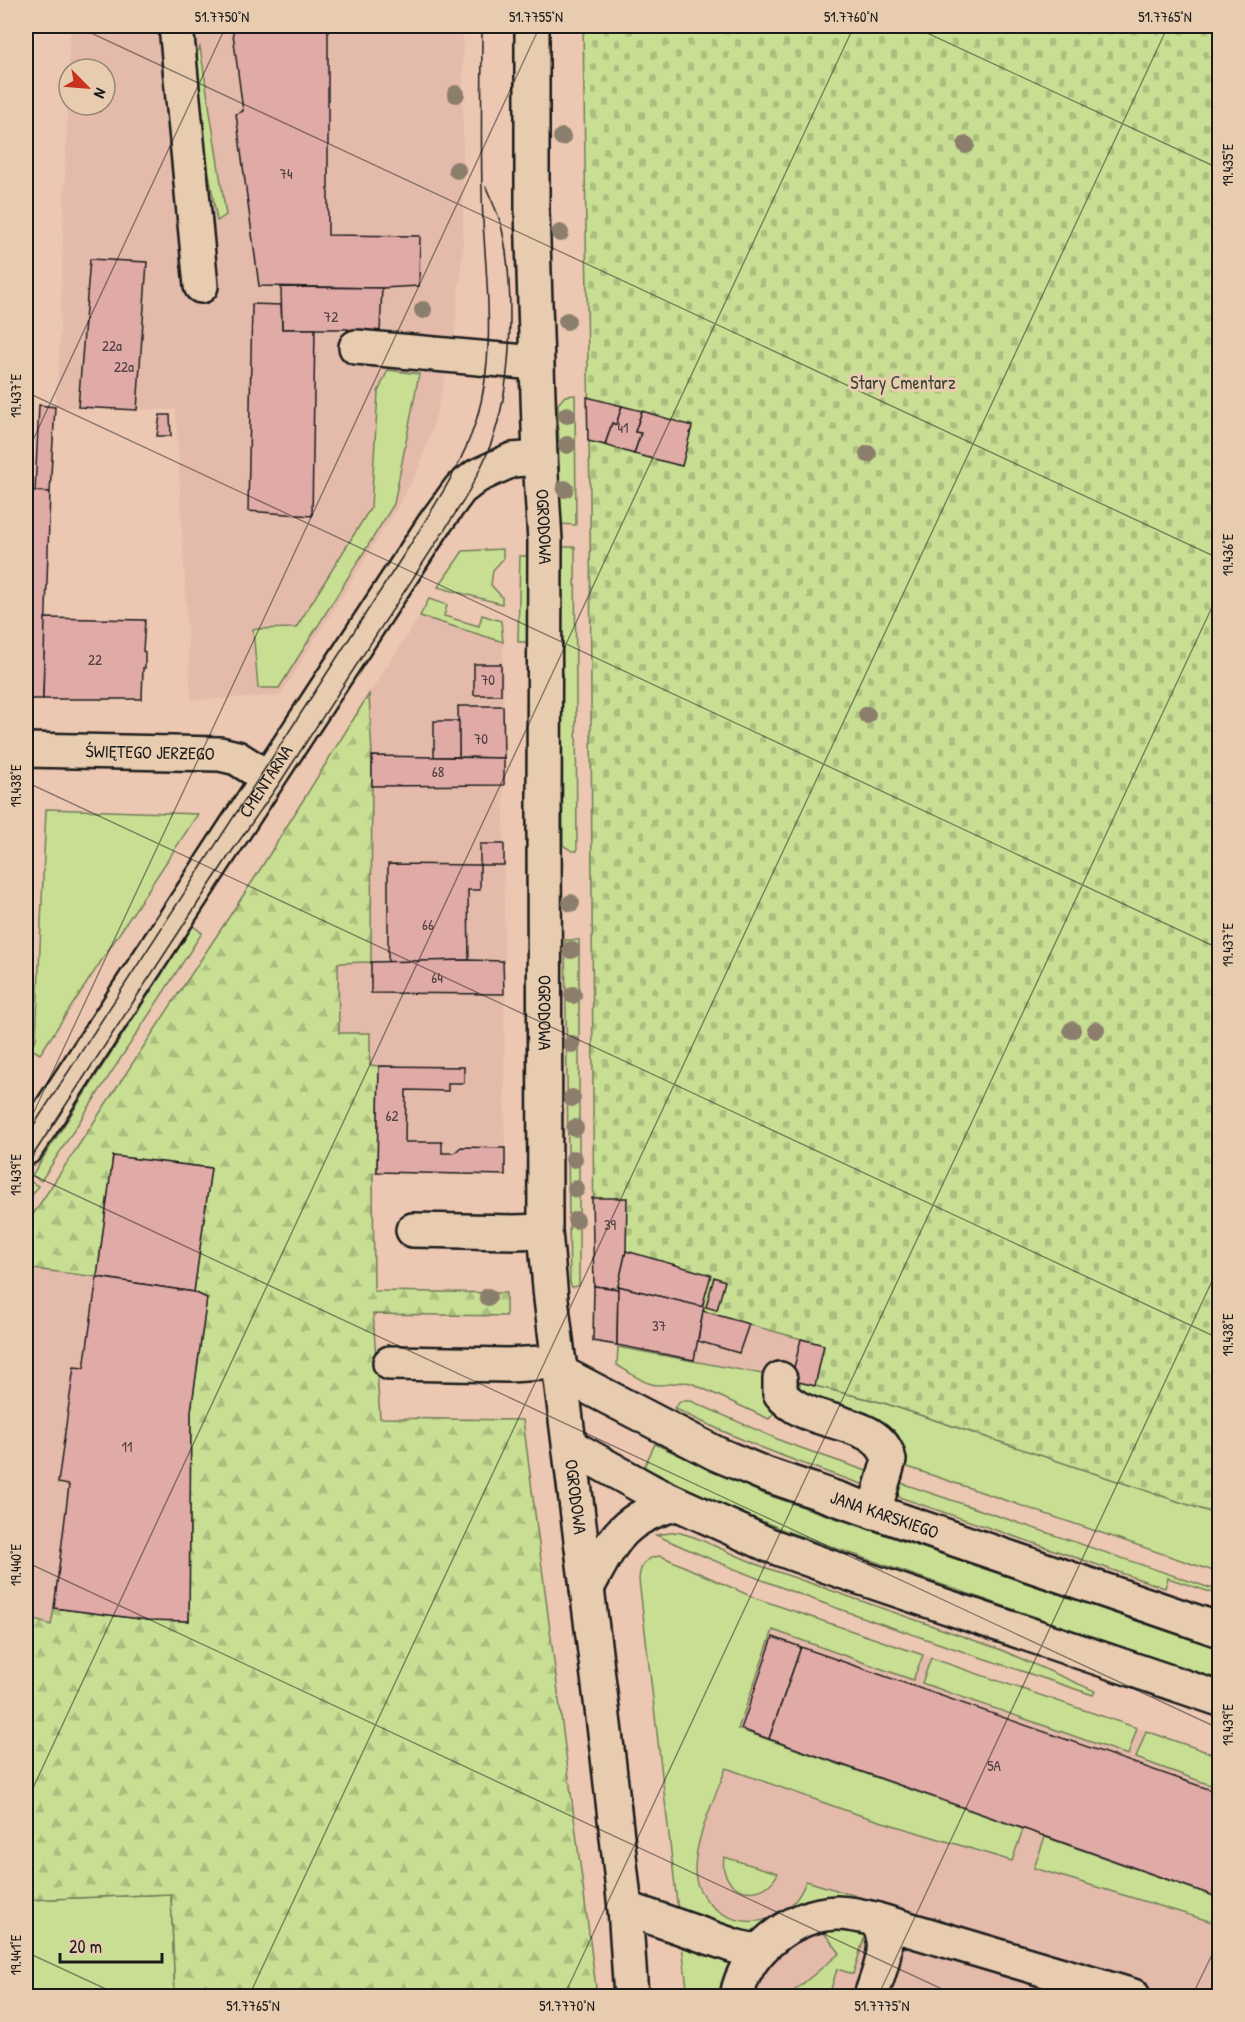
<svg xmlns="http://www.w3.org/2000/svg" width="1245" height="2022" viewBox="0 0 1245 2022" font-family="'Patrick Hand',sans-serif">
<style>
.built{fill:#e4bbab;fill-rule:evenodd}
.green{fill:#c8de93;stroke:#727d58;stroke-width:1.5}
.forest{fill:url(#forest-firs);stroke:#727d58;stroke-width:1.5}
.cemetery{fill:url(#cemetery-stones);stroke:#727d58;stroke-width:1.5}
.building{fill:#e0aaa7;stroke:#1c1c1c;stroke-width:1.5}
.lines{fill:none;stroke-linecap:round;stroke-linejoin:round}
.minor-casing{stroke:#1c1c1c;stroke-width:38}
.major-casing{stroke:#1c1c1c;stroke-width:38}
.minor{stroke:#e8ccaf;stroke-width:33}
.major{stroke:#e8ccaf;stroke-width:33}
.tram{stroke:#1c1c1c;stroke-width:1.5}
.tree{fill:#8c7e6c}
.ticks{fill:none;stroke:#1c1c1c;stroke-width:1.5;stroke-opacity:0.45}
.labels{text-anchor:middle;stroke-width:6;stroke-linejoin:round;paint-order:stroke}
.number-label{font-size:15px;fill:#4d403f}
.park-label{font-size:18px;fill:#3e4334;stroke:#e8ccaf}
.street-label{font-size:18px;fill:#1c1c1c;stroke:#e8ccaf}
.neatline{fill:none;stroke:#1c1c1c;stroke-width:2}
.ticks-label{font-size:15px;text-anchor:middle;fill:#1c1c1c}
</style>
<defs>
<pattern id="forest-firs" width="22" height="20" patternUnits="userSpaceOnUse" patternTransform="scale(1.5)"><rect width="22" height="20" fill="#c8de93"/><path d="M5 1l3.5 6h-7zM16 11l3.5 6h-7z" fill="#abbe7e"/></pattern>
<pattern id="cemetery-stones" width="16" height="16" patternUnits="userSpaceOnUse" patternTransform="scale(1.5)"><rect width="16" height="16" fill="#c8de93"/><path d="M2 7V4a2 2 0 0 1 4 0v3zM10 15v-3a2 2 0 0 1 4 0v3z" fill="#abbe7e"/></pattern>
</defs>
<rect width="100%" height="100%" fill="#ecc7b1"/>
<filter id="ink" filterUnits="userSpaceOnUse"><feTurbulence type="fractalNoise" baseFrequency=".0167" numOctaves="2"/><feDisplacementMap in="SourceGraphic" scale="12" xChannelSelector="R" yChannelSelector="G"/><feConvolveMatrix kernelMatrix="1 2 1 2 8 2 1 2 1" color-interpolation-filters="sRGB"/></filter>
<g filter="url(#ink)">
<g class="built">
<path d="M70,26H463V244L454,340L432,430L417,472L399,504L280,696L191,700L176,410L55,407L59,360ZM69,69H105V105H69Z"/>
<path d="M420,616L503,642L505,1175L377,1172L379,1066H370L339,1033L338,962H371L372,756L369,694Z"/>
<path d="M236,1051L191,1411L189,1667L26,1617V1226Z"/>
<path d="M594,1286L703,1311L824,1345L815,1386L593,1341Z"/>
<path d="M661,1556L755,1598L1219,1756V1996H688L639,1580V1570L643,1563L653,1557Z"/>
</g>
<g class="green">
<path d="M200,47L226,215L217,221L191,67Z"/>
<path d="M388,370L419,374L394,504L279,688H258L253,629L296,628L371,507L378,392Z"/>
<path d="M575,395L576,525L560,524L558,404L565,396Z"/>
<path d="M561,547H575L577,851H572L563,845Z"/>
<path d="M503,549V559L493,570L491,585L502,597V604L438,587L463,551Z"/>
<path d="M520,556H527L529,642H518Z"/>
<path d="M429,599L447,605L444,616L479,626L482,615L501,621L503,642L420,616Z"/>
<path d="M46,809L198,814L40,1054L30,1048L36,1039Z"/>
<path d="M193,926L202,933L41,1181L32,1175Z"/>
<path d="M565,940H579V1284L578,1286L572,1287L570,1283Z"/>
<path d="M28,1180L38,1186L26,1205V1184Z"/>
<path d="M618,1347L763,1374C763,1390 762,1401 774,1413L769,1419L691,1383C679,1380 669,1386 657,1385C643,1384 628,1371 617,1365Z"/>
<path d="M800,1382L884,1403L1219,1515V1573L902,1465C905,1454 904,1444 897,1434C886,1421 825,1404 806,1398L799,1390Z"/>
<path d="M681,1401H691L784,1442L872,1473L867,1481L862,1484C798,1463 735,1439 674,1408Z"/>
<path d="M655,1444L759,1492L1219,1649V1680L786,1531L693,1492L644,1467Z"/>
<path d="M898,1482L1219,1591V1595L1168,1578L1165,1588L899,1497L897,1490Z"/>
<path d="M677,1532L694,1537L761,1566L999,1649L1095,1691L1093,1695C946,1645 797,1600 656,1535Z"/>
<path d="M661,1556L755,1598L923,1655L913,1680L773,1630L738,1729L1023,1829L1012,1861L853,1813L726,1768C715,1798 690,1848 696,1879C697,1888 703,1896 709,1903C740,1935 791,1924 806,1881L1147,1983L1145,1987L833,1902L726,1996H688L639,1580C640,1565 645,1557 661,1556Z"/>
<path d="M931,1658L1137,1728L1128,1755L922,1683Z"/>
<path d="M1146,1731L1219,1756V1788L1136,1758Z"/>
<path d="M1045,1837L1219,1898V1924L1034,1868Z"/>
<path d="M724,1857L778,1873C763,1905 718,1893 724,1857Z"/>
<path d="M171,1894L175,1996H26V1900Z"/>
<path d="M820,1928L867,1929L853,1974L837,1969L829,1996H788L840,1953Z"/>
<path d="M1041,1982L1062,1988L1049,1996H1037Z"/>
</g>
<path class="forest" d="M369,694L372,756L371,962L338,963L339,1033H370V1065L379,1066L377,1172L373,1173L374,1291L506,1293V1316L373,1314L380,1418L523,1420L597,1996H175L171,1894L26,1900V1617L51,1625L54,1608L148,1620L189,1621L191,1411L207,1298L194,1292L211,1168L113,1156L97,1277L26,1268V1225L256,876Z"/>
<path class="cemetery" d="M583,26H1219V1515L884,1403L815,1386L824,1345L618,1289L594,1286L590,499Z"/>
<g class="building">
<path d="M232,26H328V235L420,236L419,286L382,288L259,286L236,114L243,111Z"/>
<path d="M90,259L147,262L137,410L78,407Z"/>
<path d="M281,287L382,288L380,333L348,334V329H282Z"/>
<path d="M252,304L281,305L282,329H315L312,516L248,511Z"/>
<path d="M587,397L622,406L616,425L612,423L605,445L588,441Z"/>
<path d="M39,405L55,407L50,492L35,491Z"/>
<path d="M622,406L642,411L635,432L641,433L634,454L605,445L612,423L616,425Z"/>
<path d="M642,411L692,426L682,466L634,454L641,433L635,432Z"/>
<path d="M160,415H170L171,436H157Z"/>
<path d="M26,491L50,492L43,699H26Z"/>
<path d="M45,618L145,620L143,651L145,652V668H143L142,699H43Z"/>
<rect x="474" y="664" width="27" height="31"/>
<path d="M458,706H503L504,758L459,757Z"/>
<rect x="434" y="721" width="25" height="36"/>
<path d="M372,756L504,758V785L372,786Z"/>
<rect x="480" y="844" width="24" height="21"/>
<path d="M388,864L480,865V890H468L469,960L388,962Z"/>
<path d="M469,960L503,961L504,994L371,993V962Z"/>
<path d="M379,1066L464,1067V1083H448V1091L406,1090L405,1142H442V1153H454L461,1147L505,1148V1175L377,1172Z"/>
<path d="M113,1156L211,1168L194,1292L97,1277Z"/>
<path d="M592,1198H627L626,1251L618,1289L594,1286Z"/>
<path d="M626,1251L711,1275L702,1307L618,1286Z"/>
<path d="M97,1277L194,1292L207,1298L191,1411L189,1621L148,1620L54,1608L69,1485L58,1483L74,1367L84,1368Z"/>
<path d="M714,1277L725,1281L717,1310L706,1307Z"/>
<path d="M594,1286L618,1289L617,1345L593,1341Z"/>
<path d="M618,1286L704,1307L694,1360L617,1345Z"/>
<path d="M703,1311L749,1324L739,1353L698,1341Z"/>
<path d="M801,1339L824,1345L815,1386L791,1380Z"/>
<path d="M773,1637L801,1647L769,1739L741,1729Z"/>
<path d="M801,1647L1220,1793V1898L769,1739Z"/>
</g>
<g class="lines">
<g class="minor-casing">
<g id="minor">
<path d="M176,26L201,286"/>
<path d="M356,347L536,363"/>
<path id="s1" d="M26,750L220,754L237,758L268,778"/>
<path id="s2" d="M26,1148L435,523L460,489L477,476L512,460L540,458"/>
<path d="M413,1230L514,1232L545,1231"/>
<path d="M390,1363L509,1365L559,1362"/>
<path d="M780,1379V1393C805,1428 880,1416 889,1460L874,1512"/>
<path d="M625,1908L737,1947L751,1950L760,1949"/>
<path d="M737,1996C745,1951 791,1914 837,1913C850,1913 862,1916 874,1919L1133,1996"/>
<path d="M871,1996C879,1971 895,1940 874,1919"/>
</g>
</g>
<g class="major-casing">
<g id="major">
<path id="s3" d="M532,26V210L540,458L545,541L544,802L545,1231L551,1299L608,1757L625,1908L631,1996"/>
<path id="s4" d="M561,1373L717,1454L765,1474L1220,1630"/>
<path d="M570,1446L652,1492L769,1545L841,1571L1220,1699"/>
<path d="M587,1588C612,1542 621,1518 675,1504"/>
</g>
</g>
<use href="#minor" class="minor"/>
<use href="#major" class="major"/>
<g class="tram">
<path d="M26,1137L412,542C436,503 462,465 476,421C496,356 487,288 483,222C480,157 482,91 482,26"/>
<path d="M26,1166L228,857L279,784L464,500C477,476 490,451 497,425C513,370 514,280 501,225C498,212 491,200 486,187"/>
</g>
</g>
<g class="tree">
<circle cx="456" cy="94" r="9"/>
<circle cx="562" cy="137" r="9"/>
<circle cx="966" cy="145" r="9"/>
<circle cx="457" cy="170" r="9"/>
<circle cx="560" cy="233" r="9"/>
<circle cx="423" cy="310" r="9"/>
<circle cx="567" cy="321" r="9"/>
<circle cx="567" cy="415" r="9"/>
<circle cx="567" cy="445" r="9"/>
<circle cx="868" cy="454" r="9"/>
<circle cx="565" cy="489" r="9"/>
<circle cx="867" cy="715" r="9"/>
<circle cx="571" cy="903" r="9"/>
<circle cx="571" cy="950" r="9"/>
<circle cx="573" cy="995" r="9"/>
<circle cx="1072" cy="1030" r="9"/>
<circle cx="1096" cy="1030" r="9"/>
<circle cx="572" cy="1044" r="9"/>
<circle cx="572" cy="1098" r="9"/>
<circle cx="575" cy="1128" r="9"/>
<circle cx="574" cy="1159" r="9"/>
<circle cx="576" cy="1189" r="9"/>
<circle cx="576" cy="1220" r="9"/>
<circle cx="488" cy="1297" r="9"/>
</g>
</g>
<path class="ticks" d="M76,26L1220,559M912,26L1220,169M26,392L1220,949M26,455L226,26M26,782L1220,1339M26,1129L540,26M26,1172L1220,1729M26,1562L957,1996M26,1803L854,26M26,1952L121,1996M249,1996L1168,26M564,1996L1220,590M878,1996L1220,1264M1192,1996L1220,1938"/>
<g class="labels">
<g class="number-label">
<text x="286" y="179">74</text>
<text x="331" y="322">72</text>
<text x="112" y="351">22a</text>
<text x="124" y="372">22a</text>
<text x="623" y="433">41</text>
<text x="95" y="665">22</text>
<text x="488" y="685">70</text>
<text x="481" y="744">70</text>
<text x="438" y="777">68</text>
<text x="428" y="930">66</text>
<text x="437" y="983">64</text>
<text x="392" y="1121">62</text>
<text x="610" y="1230">39</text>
<text x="659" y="1331">37</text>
<text x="127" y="1452">11</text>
<text x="994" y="1771">5A</text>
</g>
<g class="park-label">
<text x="903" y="389">Stary Cmentarz</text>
</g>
<g class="street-label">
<text dy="6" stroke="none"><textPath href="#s3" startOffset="501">OGRODOWA</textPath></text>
<text dy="6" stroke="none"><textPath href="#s1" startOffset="124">ŚWIĘTEGO JERZEGO</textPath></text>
<text dy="6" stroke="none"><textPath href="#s2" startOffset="438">CMENTARNA</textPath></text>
<text dy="6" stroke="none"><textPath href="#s3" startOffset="987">OGRODOWA</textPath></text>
<text dy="6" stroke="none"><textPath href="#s3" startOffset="1473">OGRODOWA</textPath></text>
<text dy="6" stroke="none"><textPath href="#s4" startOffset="354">JANA KARSKIEGO</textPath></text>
</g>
</g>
<rect width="1245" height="2022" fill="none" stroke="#e8ccaf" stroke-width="66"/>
<g transform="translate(87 87) rotate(115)"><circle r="28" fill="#e8ccaf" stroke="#968674" stroke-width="1.5"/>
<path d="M0-4.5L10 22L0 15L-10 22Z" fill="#c8321e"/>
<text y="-9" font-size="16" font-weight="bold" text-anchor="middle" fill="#1c1c1c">N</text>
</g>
<path d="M60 1953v9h102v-9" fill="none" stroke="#1c1c1c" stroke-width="3"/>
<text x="69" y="1953" font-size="18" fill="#1c1c1c" stroke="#e8ccaf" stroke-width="4.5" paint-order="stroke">20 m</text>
<rect x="33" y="33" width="1179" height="1956" class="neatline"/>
<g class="ticks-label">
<text x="222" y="22">51.7750°N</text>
<text x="536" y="22">51.7755°N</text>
<text x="851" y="22">51.7760°N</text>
<text x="1165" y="22">51.7765°N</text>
<text transform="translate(1228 165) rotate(-90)" y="5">19.435°E</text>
<text transform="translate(16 396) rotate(-90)" y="5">19.437°E</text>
<text transform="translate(1228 555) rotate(-90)" y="5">19.436°E</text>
<text transform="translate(16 786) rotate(-90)" y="5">19.438°E</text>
<text transform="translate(1228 945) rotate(-90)" y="5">19.437°E</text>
<text transform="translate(16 1175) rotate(-90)" y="5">19.439°E</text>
<text transform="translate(1228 1335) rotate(-90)" y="5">19.438°E</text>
<text transform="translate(16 1565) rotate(-90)" y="5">19.440°E</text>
<text transform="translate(1228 1725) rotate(-90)" y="5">19.439°E</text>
<text transform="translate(16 1955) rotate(-90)" y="5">19.441°E</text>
<text x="253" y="2011">51.7765°N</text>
<text x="567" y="2011">51.7770°N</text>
<text x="882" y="2011">51.7775°N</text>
</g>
</svg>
